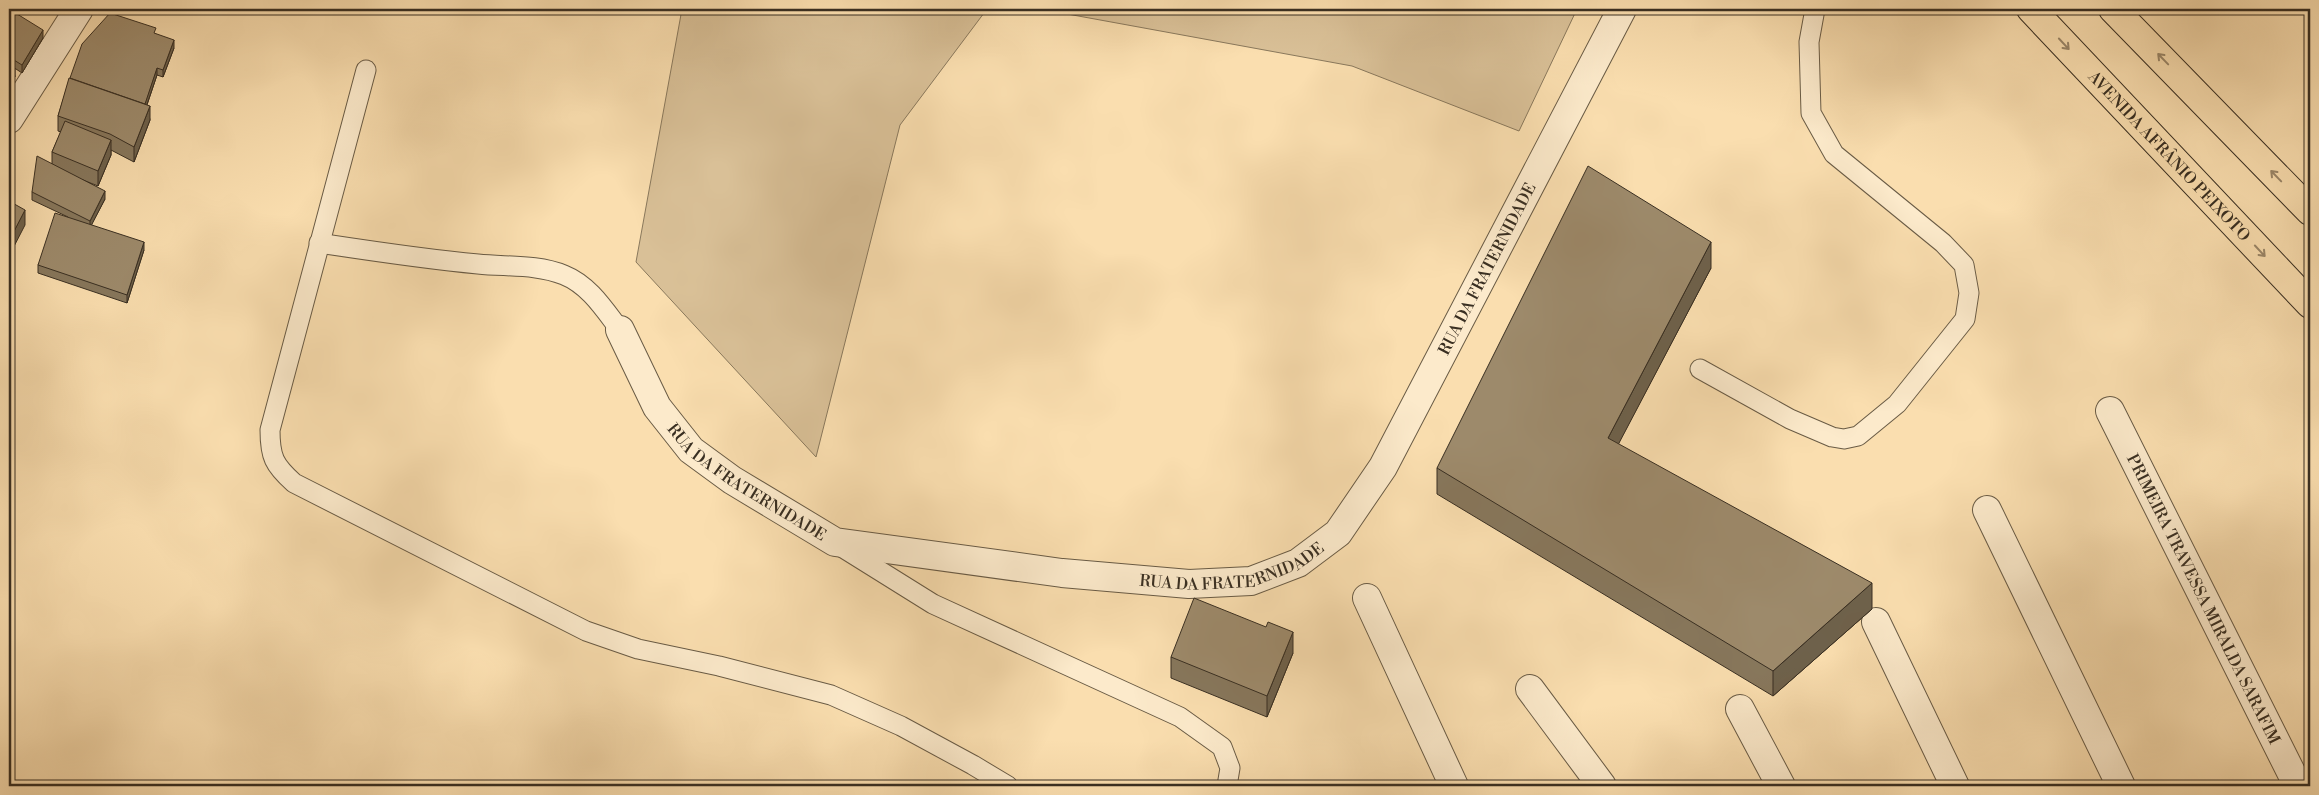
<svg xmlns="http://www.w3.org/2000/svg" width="2319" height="795" viewBox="0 0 2319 795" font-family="'Libre Bodoni',serif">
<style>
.green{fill:#d9c097;stroke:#89785c}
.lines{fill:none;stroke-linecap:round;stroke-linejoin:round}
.service-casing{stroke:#695b45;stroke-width:21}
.minor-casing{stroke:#695b45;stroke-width:30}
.primary-casing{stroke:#392f22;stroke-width:30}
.service{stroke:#fceacb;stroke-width:19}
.minor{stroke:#fceacb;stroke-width:28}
.primary{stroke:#fadeaf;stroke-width:28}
.wall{fill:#87775c;stroke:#392f22}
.shaded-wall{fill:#6e614b;stroke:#392f22}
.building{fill:#9d8a6b;stroke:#392f22}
.oneway{stroke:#9a8668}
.labels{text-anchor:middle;stroke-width:4.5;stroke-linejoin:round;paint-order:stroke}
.street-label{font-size:16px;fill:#392f22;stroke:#fceacb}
</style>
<rect width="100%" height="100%" fill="#fadeaf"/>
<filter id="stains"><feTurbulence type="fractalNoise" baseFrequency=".004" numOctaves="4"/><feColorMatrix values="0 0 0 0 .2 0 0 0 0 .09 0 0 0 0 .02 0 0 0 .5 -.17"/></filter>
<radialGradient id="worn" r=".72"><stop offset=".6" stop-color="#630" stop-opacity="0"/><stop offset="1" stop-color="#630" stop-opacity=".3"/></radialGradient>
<g class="green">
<path d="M682,9H987L900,125L816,457L636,262Z"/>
<path d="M1040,9H1577L1519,131L1352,66Z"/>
</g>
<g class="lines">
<g class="service-casing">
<g id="service">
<path d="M366,70L270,430C270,457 274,465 294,483L586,631L638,649L719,666L831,695L901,726L973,765L1008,786"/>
<path d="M319,243C372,251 424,259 478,264C506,267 537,264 564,275C589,285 604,309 620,330"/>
<path d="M1700,369L1790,419L1832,437L1844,439L1858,436L1897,404L1965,319L1969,293L1964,265L1943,243L1834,154L1811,113L1809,42L1815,9"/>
<path d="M840,546L933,604L1180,717L1222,747L1230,768L1227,786"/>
</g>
</g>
<g class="minor-casing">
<g id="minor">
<path d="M9,119L79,9"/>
<path id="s1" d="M620,330L657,407L691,450L732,480L835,542L1062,573L1189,584L1251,581L1298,563L1338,533L1383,467L1622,9"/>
<path id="s2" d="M2110,411L2298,786"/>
<path d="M1987,510L2121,786"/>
<path d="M1367,598L1454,786"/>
<path d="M1876,622L1955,786"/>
<path d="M1530,689L1602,786"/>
<path d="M1740,709L1781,786"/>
</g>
</g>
<g class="primary-casing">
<g id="primary">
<path id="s3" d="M2031,9L2310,304"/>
<path d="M2113,9L2310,211"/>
</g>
</g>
<use href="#service" class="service"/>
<use href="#minor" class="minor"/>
<use href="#primary" class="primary"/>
</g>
<g class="wall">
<path d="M9,9L43,38L22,73L13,67L15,77L9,83Z"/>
<path d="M156,34L174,48L163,77L157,75L147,105L150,120L134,162L111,150V155L98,186L83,180L105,199L91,225L144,250L127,303L38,273V265L68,217L32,200V192L52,164V152L61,132L58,131V116L70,78Z"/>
<path d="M1711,268L1618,444L1872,609L1773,696L1437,494V468Z"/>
<path d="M1293,653L1267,717L1171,678V657Z"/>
</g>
<g class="shaded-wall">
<path d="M43,30V38L22,73V65Z"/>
<path d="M174,40V48L163,77V70Z"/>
<path d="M157,68V75L143,116V108Z"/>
<path d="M15,69V77L9,83V75Z"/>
<path d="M150,106V120L134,162V147Z"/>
<path d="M111,140V155L98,186V171Z"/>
<path d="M105,191V199L90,228V221Z"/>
<path d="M25,210V225L9,256V241Z"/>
<path d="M144,242V250L127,303V295Z"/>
<path d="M1711,242V268L1608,464V438Z"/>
<path d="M1872,583V609L1773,696V671Z"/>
<path d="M1293,632V653L1267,717V696Z"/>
</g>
<g class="building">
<path d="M9,9L43,30L22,65L9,57Z"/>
<path d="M110,13L156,28L154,33L174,40L163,70L157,68L145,104L70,78L82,44Z"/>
<path d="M9,62L15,69L9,75Z"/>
<path d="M69,78L150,106L134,147L110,134L58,116Z"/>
<path d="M65,121L111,140L98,171L52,152Z"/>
<path d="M37,156L105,191L90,221L32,192Z"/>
<path d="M1588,166L1711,242L1608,438L1872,583L1773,671L1437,468Z"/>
<path d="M9,201L25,210L9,241Z"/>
<path d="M55,213L144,242L127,295L38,265Z"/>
<path d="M1194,598L1266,627L1268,622L1293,632L1267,696L1171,657Z"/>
</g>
<defs><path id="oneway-shaft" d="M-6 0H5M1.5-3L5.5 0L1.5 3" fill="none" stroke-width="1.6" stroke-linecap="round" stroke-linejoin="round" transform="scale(1.25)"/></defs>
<g class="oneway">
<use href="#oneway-shaft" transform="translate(2064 44) rotate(47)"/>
<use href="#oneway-shaft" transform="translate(2163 59) rotate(-134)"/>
<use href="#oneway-shaft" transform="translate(2276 176) rotate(-134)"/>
<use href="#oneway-shaft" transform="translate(2260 251) rotate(47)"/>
</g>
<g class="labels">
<g class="street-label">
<text dy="6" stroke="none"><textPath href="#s3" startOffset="202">AVENIDA AFRÂNIO PEIXOTO</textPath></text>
<text dy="6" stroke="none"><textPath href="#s1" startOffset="1134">RUA DA FRATERNIDADE</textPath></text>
<text dy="6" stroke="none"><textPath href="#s1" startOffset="204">RUA DA FRATERNIDADE</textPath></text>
<text dy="6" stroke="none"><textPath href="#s1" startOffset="714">RUA DA FRATERNIDADE</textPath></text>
<text dy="6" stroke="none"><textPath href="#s2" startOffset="210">PRIMEIRA TRAVESSA MIRALDA SARAFIM</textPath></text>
</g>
</g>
<rect width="2319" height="795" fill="none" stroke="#fadeaf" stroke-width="30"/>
<rect x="10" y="10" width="2299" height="775" fill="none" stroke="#392f22" stroke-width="2.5"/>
<rect x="15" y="15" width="2289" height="765" fill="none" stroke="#392f22"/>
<rect width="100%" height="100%" filter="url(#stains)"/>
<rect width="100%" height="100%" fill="url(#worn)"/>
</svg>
